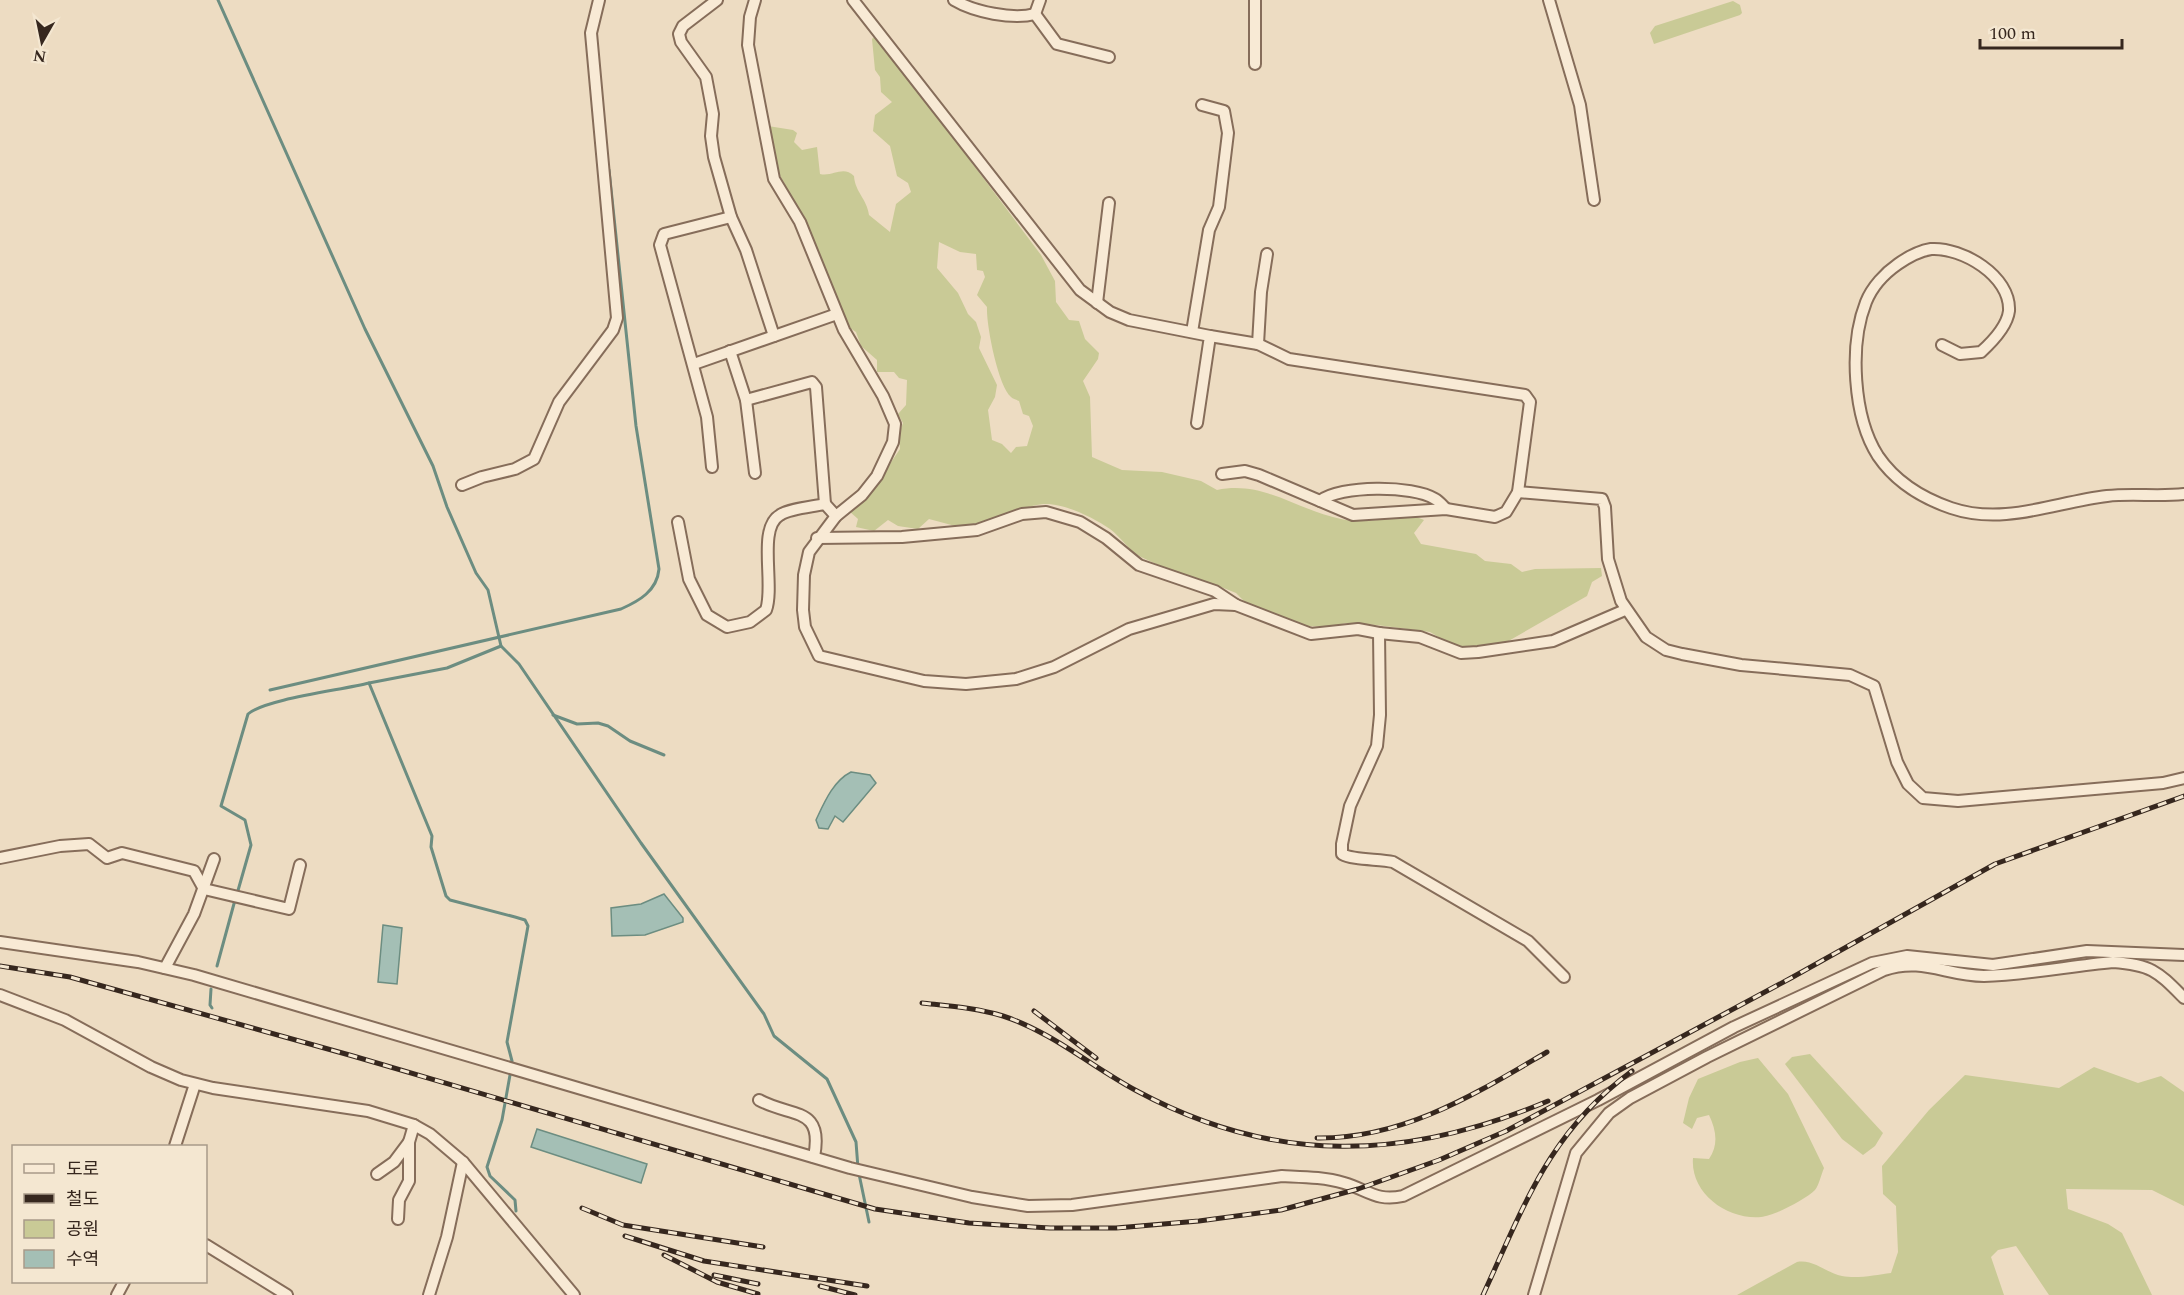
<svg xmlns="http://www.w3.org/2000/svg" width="2184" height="1295" viewBox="0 0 2184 1295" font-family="Spectral,'Noto Sans KR',serif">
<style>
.green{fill:#c9ca96;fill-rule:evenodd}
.water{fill:#a4bfb5;stroke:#6c8d81;stroke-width:1.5}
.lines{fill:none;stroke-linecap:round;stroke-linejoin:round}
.stream{stroke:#6c8d81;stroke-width:3}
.minor-casing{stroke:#866d5a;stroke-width:14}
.minor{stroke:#f8ead5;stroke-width:10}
.rail-casing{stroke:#36271e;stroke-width:5}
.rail{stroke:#f4e7d1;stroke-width:3;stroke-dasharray:9;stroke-linecap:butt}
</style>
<rect width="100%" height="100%" fill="#eddcc2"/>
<g class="green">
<path d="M1733,1L1740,5L1742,13L1740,15L1654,44L1650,33L1655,26Z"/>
<path d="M876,35L1041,255L1055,281L1056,302L1069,320L1079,321L1085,339L1099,353L1098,359L1083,381L1090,397L1092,457L1122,470L1162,472L1201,481L1217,490C1263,480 1297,510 1341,519C1364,524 1391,518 1414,516L1424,520L1414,533L1421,544L1476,554L1485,561L1511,564L1522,572L1535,569L1601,568L1602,576L1592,582L1587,596L1505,643L1471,647L1452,645L1430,632L1377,625L1346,623L1330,627L1306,626L1245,602L1236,593C1205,580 1171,572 1141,557C1129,551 1121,537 1110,529C1094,518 1066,504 1046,504C1030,504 1003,516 989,521C979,525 968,522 959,527L929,519L918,529L898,526L888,520L874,531L856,527L858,519L849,511L866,499L900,449L899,434L903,423L898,414L906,405L907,380L899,378L894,372H877V360L861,346L856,332L847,326L803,214C795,207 795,199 786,193L785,184L774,166L768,126L793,130L797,133L794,142L802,150L817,147L820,174C833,177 843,165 854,176C855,192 867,199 869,215L890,232L896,204L911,192L908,183L897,176L890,146L873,131L875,115L892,102L881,92L880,77L875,70L872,39ZM939,242L960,252L976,254L977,270L983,271L985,277L977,295L987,307C986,324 998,386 1011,397C1013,399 1017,400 1019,401L1023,414L1029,416L1033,426L1027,446L1016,447L1011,453L1002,444L992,440L988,410L995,397L997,385L979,348L981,337L976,322L968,314L958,293L937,268Z"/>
<path d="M1810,1054L1883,1133L1875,1146L1863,1155L1842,1139L1785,1064L1792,1057Z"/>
<path d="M1758,1058L1788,1094L1824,1168C1821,1175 1819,1185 1815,1190C1806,1199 1774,1216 1761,1217C1727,1220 1690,1193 1693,1158L1709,1159C1719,1144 1716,1130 1709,1115L1697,1118L1692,1129L1683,1123L1689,1098L1698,1079L1740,1062Z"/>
<path d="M2094,1067L2138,1083L2161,1076L2184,1092V1206L2152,1190L2066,1189L2068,1209L2108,1224L2122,1233L2152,1295H2049L2016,1246L1998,1250L1991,1257L2004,1295H1737L1797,1262C1814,1259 1826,1273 1842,1276C1857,1279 1876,1275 1891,1273L1898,1252L1896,1206L1883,1194L1882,1166L1929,1110L1965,1075L2059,1088Z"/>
</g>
<g class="water">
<path d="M851,772L870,775L876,783L843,822L835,816L828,829L819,828L816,820C824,803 833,781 851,772Z"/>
<path d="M664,894L683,918V922L645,935L612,936L611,908L641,904Z"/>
<path d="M383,925L402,928L397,984L378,982Z"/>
<path d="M537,1129L647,1164L641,1183L531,1147Z"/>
</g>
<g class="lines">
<g class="stream">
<path d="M218,0L365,329L433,466L447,507L476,573L488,590L501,646L519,664L641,843L764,1014L774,1036L827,1079L856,1142L858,1168"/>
<path d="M501,646L447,668L369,683L432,836L431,847L446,896L450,900L515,917L525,920L528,926L507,1042L512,1061"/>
<path d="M270,690L621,609C639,601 657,591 659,569L636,426L609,170"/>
<path d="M553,715L577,724L598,723L608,726L630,741L664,755"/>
<path d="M237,894L251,845L245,820L221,806L248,714C265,699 342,690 369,683"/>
<path d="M217,966L235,900"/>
<path d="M211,989L210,1005L212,1008"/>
<path d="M510,1075L502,1120L487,1167L490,1176L515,1200L516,1211"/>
<path d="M859,1174L869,1222"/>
</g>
<g class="minor-casing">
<g id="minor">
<path d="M717,0L683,26L679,34L681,42L706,77L713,114L711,136L714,157L731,217L746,250L774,336"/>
<path d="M755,0L750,17L748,45L774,179L800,222L844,330L883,396L895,424L893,442L877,476L862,495L836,516L809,552L804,575L803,610L805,627L819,656L924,681L966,684L1016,679L1054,667L1129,629L1214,604L1236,605L1311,634L1358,629L1379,633L1380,715L1377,746L1350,806L1342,844V854C1352,860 1379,859 1393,862L1528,941L1564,977"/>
<path d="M853,0L1080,290L1110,312L1129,320L1210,336L1197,423"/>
<path d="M954,0C974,12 1013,20 1035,14"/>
<path d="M1255,0V64"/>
<path d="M1549,0L1580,105L1594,200"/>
<path d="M1035,14L1057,44L1109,57"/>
<path d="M1035,14L1040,0"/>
<path d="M1097,303L1109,203"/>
<path d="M1192,332L1209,230L1219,207L1228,133L1224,111L1202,105"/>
<path d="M1210,336L1258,344L1289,359L1525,395L1530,402L1518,492L1506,512L1495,517L1446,509L1353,515L1259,475L1245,471L1222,474"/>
<path d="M1258,344L1261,292L1267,254"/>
<path d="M1942,345L1960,354L1981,352C1992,342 2007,327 2009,311C2011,276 1962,247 1931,249C1919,251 1908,257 1898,264C1885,273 1872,287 1866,302C1849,345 1853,417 1878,456C1895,481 1922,498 1951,508C2004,526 2055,502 2107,496C2132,493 2158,497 2184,494"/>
<path d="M730,351L746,400L755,473"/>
<path d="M694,364L837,314"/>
<path d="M746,400L812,382L816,387L825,504"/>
<path d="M712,467L707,417L660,245L664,234L731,217"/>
<path d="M462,485L482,477L515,469L534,459L559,402L613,330L617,318L591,33L599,0"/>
<path d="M1518,492L1602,499L1605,507L1608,559L1621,601L1646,637L1666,650L1682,654L1741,665L1850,675L1874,686L1897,762L1908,784L1923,798L1958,801L2163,783L2184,778"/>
<path d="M1320,501C1340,485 1413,485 1435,499C1439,501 1443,506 1446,509"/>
<path d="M678,522L689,579L707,615L727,627L750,622L766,610C775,585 757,528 780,515C791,508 812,507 825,504L836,516"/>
<path d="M817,538L902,537L977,530L1022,514L1046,512L1080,522L1106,538L1139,565L1215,591L1236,605"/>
<path d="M1379,633L1420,637L1461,653L1478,652L1553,641L1625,610"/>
<path d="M0,858L60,846L89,844L107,858L122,853L194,871L204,889L289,909L300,865"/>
<path d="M0,942L138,962L194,975L850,1168L972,1197L1028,1206L1072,1205L1282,1176C1303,1177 1324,1177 1344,1183C1368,1190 1377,1202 1403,1196L1598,1100L1734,1027L1872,963L1907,956L1993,965L2087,951L2184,955"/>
<path d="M165,968L194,914L214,859"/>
<path d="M0,995L65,1020L151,1067L181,1080L213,1088L368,1111L414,1125L430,1134L463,1162L574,1295"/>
<path d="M759,1100C792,1118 824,1106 814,1157"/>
<path d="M175,1146L195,1084"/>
<path d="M377,1174L394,1162L409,1142"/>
<path d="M398,1219L399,1200L409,1181V1142L414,1125"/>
<path d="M206,1245L287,1295"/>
<path d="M117,1295L124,1282"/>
<path d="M429,1295L447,1237L463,1162"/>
<path d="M1534,1295L1576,1153L1609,1113L1630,1098L1707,1057L1884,970C1923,957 1946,976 1984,976C2026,975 2070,966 2113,962C2152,965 2157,971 2184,998"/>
</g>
</g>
<use href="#minor" class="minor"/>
<g class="rail-casing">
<g id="rail">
<path d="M0,966L70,977L353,1056L875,1209L969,1223L1050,1228H1116L1199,1221L1281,1210L1358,1189L1439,1160L1506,1131L1791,978L1995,864L2184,796"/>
<path d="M922,1003C949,1006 977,1008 1003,1016C1052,1032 1092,1067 1137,1091C1274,1165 1406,1161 1548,1101"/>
<path d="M1034,1011L1096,1058"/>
<path d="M1317,1138C1404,1139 1475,1094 1547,1052"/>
<path d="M582,1208L623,1225L763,1247"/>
<path d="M625,1236L704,1261L867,1286"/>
<path d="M664,1255L717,1282L758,1294"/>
<path d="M714,1275L758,1284"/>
<path d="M820,1286L855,1295"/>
<path d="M1483,1295C1524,1206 1549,1132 1632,1071"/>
</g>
</g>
<use href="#rail" class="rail"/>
</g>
<rect x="12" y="1145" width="195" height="138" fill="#f4e7d1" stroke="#a89a89" stroke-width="1.5"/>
<rect x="24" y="1164" width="30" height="9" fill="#f8ead5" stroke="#a89a89" stroke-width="1.5"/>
<text x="66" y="1175" font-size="18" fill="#36271e">도로</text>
<rect x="24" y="1194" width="30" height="9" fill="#36271e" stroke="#a89a89" stroke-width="1.5"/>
<text x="66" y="1205" font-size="18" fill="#36271e">철도</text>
<rect x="24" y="1220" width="30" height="18" fill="#c9ca96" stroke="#a89a89" stroke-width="1.5"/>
<text x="66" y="1235" font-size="18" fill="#36271e">공원</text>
<rect x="24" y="1250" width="30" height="18" fill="#a4bfb5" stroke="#a89a89" stroke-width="1.5"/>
<text x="66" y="1265" font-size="18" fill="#36271e">수역</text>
<g transform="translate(42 42) rotate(189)" stroke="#f4e7d1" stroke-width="4.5" paint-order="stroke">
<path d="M0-4.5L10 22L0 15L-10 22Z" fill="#36271e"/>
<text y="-9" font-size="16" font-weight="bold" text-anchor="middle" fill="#36271e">N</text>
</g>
<path d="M1980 39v9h142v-9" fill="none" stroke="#36271e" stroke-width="3"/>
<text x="1989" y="39" font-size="18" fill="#36271e" stroke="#f4e7d1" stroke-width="4.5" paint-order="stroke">100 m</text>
</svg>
